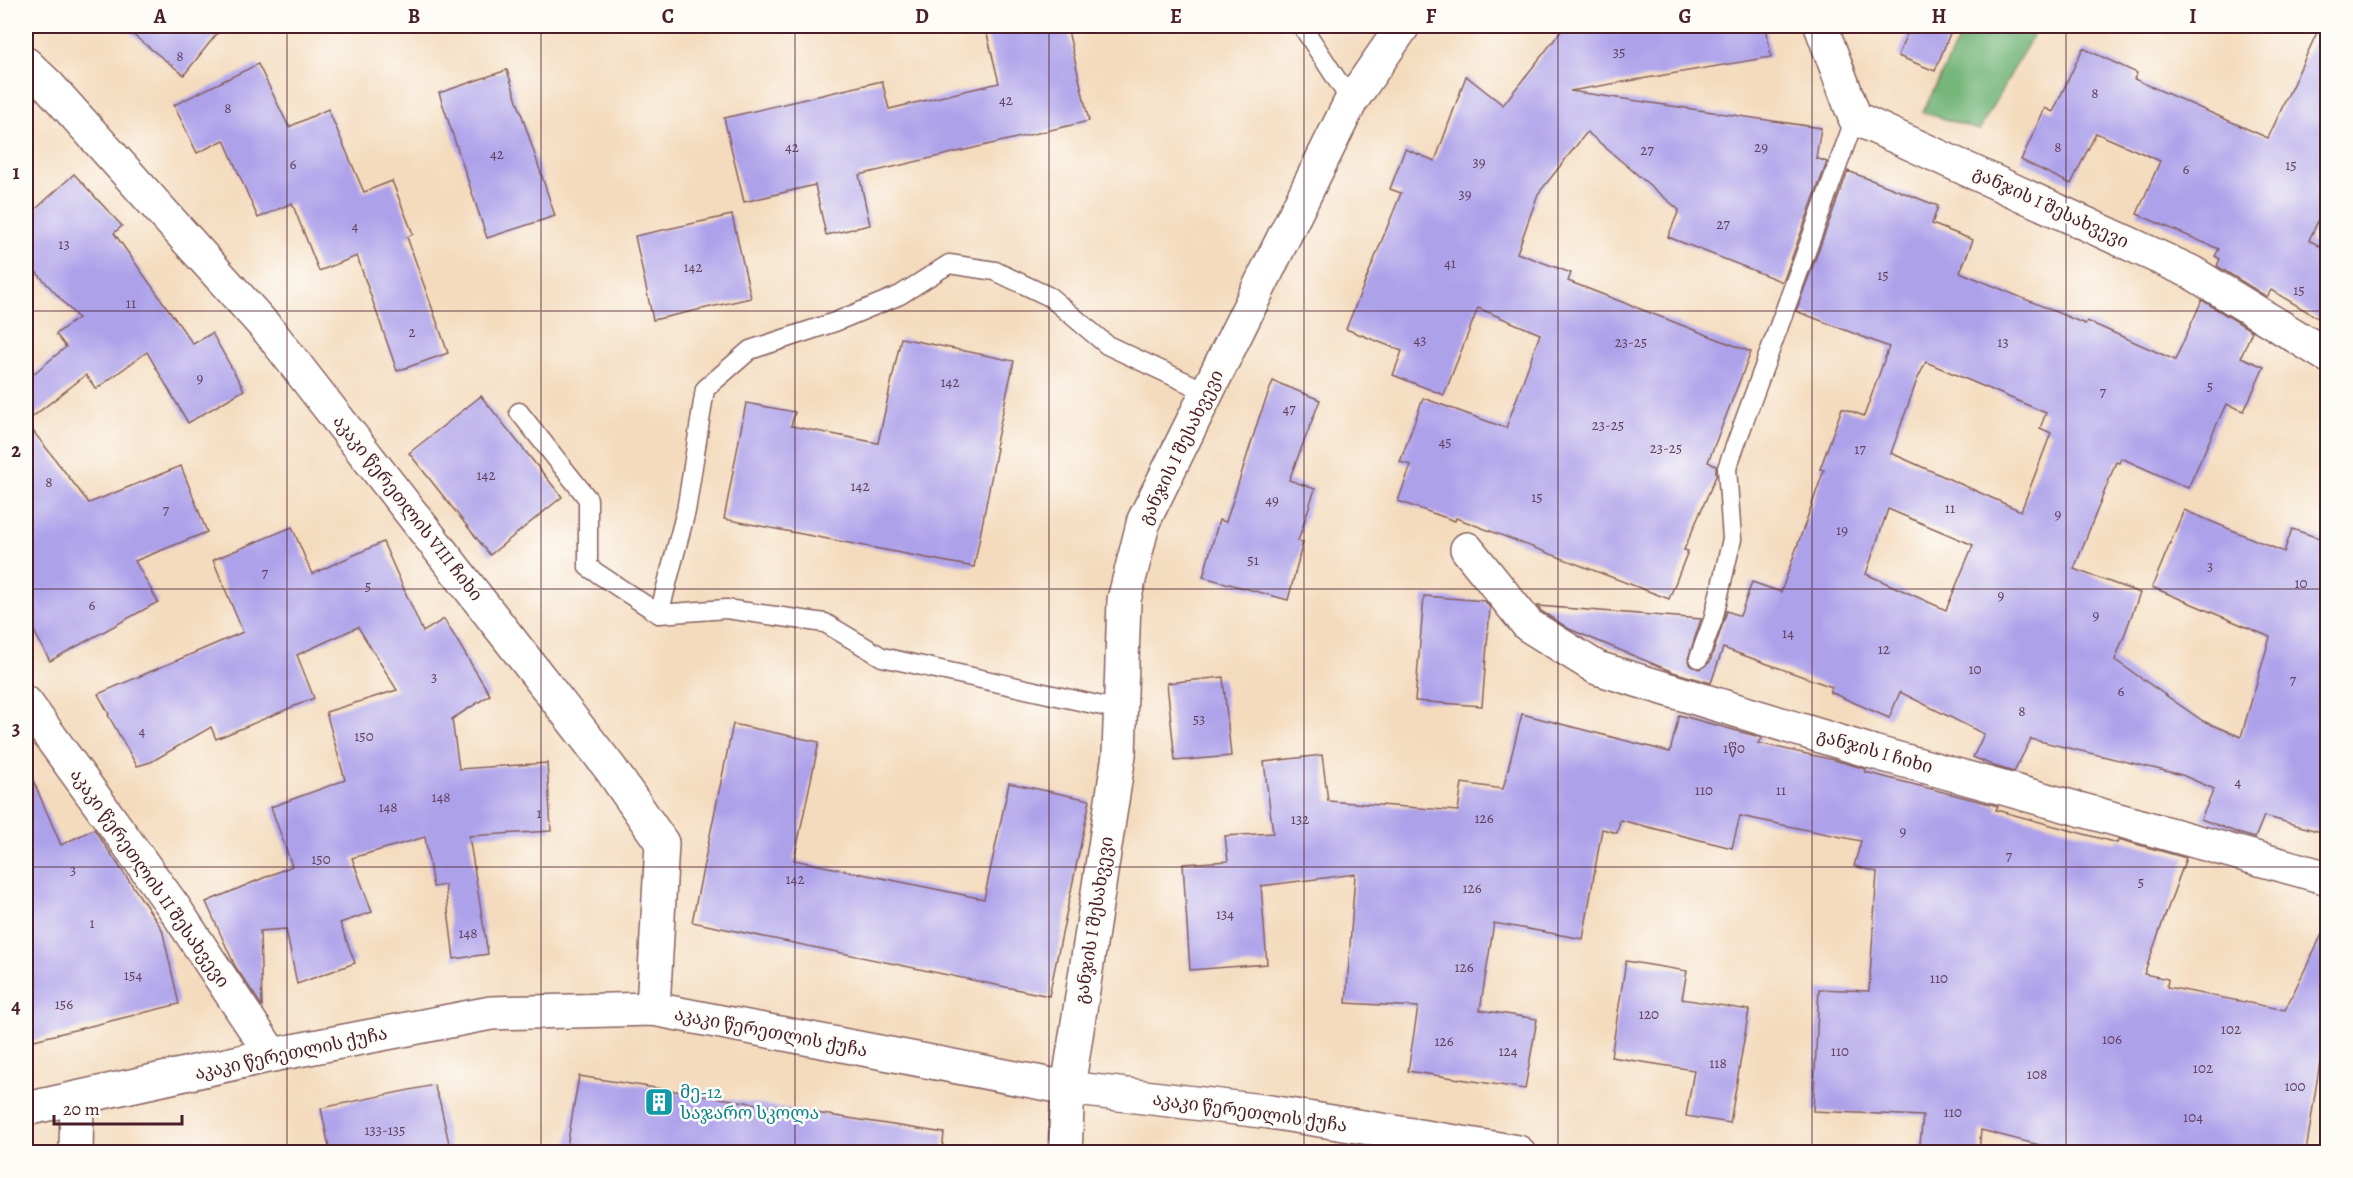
<svg xmlns="http://www.w3.org/2000/svg" width="2353" height="1178" viewBox="0 0 2353 1178" font-family="Alegreya,'Noto Serif Georgian',serif">
<style>
.forest{fill:#74b67a;stroke:#5f6a52;stroke-width:1.5}
.building{fill:#ada1ea;fill-rule:evenodd}
.lines{fill:none;stroke-linecap:round;stroke-linejoin:round}
.service-casing{stroke:#86615e;stroke-width:21}
.minor-casing{stroke:#86615e;stroke-width:36}
.secondary-casing{stroke:#86615e;stroke-width:36}
.service{stroke:#fff;stroke-width:18}
.minor{stroke:#fff;stroke-width:33}
.secondary{stroke:#fff;stroke-width:33}
.grid{fill:none;stroke:#4a1f2b;stroke-width:1.5;stroke-opacity:0.55}
.labels{text-anchor:middle;stroke-width:5;stroke-linejoin:round;paint-order:stroke}
.number-label{font-size:15px;fill:#63405b}
.street-label{font-size:18px;fill:#4a1f2b;stroke:#fdfcf7}
.culture-label{font-size:18px;fill:#0d838f;stroke:#fdfcf7;text-anchor:start}
.neatline{fill:none;stroke:#4a1f2b;stroke-width:2}
.grid-label{font-size:20px;text-anchor:middle;font-weight:bold;fill:#4a1f2b}
</style>
<rect width="100%" height="100%" fill="#fdfcf7"/>
<filter id="ink" filterUnits="userSpaceOnUse"><feTurbulence type="fractalNoise" baseFrequency=".0167" numOctaves="2"/><feDisplacementMap in="SourceGraphic" scale="12" xChannelSelector="R" yChannelSelector="G"/><feConvolveMatrix kernelMatrix="1 2 1 2 8 2 1 2 1" color-interpolation-filters="sRGB"/></filter>
<filter id="wash" filterUnits="userSpaceOnUse"><feTurbulence type="fractalNoise" baseFrequency=".008" numOctaves="4" result="noise"/><feDisplacementMap in="SourceGraphic" scale="24" xChannelSelector="R" yChannelSelector="G"/><feGaussianBlur stdDeviation="1.35" result="paint"/><feColorMatrix in="noise" values="0 0 0 0 0 0 0 0 0 0 0 0 0 0 0 0 0 1.4 0 .05"/><feComposite in="paint" operator="in"/></filter>
<g filter="url(#wash)">
<rect width="100%" height="100%" fill="#f4dbbe"/>
<path class="forest" d="M1965,26H2038L1979,130L1923,112Z"/>
<g id="blocks">
<g class="building">
<path d="M122,26H223L184,75Z"/>
<path d="M985,26H1067L1089,121L859,175L870,225L826,235L815,185L744,202L724,118L882,81L889,109L999,83Z"/>
<path d="M1565,26H1766L1771,57L1570,91L1821,128L1816,158L1827,162L1783,282L1668,237L1679,210L1587,132L1538,194L1517,253L1571,273L1568,281L1751,352L1708,462L1716,466V476L1684,550L1688,551L1669,599L1456,518L1455,521L1398,501L1411,465L1400,462L1423,398L1506,428L1540,334L1478,308L1444,395L1393,375L1402,351L1346,329L1401,193L1390,189L1405,149L1435,161L1466,76L1503,105Z"/>
<path d="M1910,26H1953L1935,71L1898,56Z"/>
<path d="M2320,26H2328V200L2309,240L2328,251V324L2271,290L2267,297L2217,266L2220,259L2215,256L2219,249L2137,214L2160,161L2096,133L2071,184L2021,160L2045,108L2053,112L2083,48L2137,73L2134,79L2268,138Z"/>
<path d="M258,64L289,127L328,109L364,192L392,181L413,234L407,237L448,353L397,371L357,256L319,271L292,203L258,218L224,140L197,153L174,105Z"/>
<path d="M507,70L555,216L487,238L439,93Z"/>
<path d="M1848,171L1938,206L1932,224L1973,240L1960,272L2085,324L2087,321L2175,360L2202,300L2252,331L2241,357L2264,367L2244,411L2226,404L2188,488L2121,458L2119,463L2116,462L2074,569L2140,593L2115,660L2203,721L2241,737L2270,637L2152,587L2184,510L2284,552L2292,529L2328,541V834L2264,816L2255,838L2238,833L2201,819L2214,789L2182,775L2031,739L2014,772L1994,766L1973,757L1984,734L1900,692L1889,718L1830,692L1832,687L1723,648L1711,683L1673,672L1569,629L1541,611L1537,606L1701,619L1688,659L1691,666L1700,669L1710,662L1727,611L1740,616L1752,582L1781,592L1824,470L1820,469L1842,408L1864,416L1889,347L1796,311ZM1926,362L2046,413L2040,428L2051,433L2021,511L1891,453L1917,380ZM1888,509L1973,545L1946,610L1866,574Z"/>
<path d="M74,174L122,226L114,233L193,344L212,333L244,390L188,423L147,352L96,389L86,375L26,422L89,503L181,466L207,532L135,561L158,602L50,661L26,616V380L66,347L56,334L78,318L26,261V218Z"/>
<path d="M732,215L751,298L653,320L635,236Z"/>
<path d="M901,338L1014,361L995,447L997,448L974,567L724,519L746,403L795,412L791,426L878,443Z"/>
<path d="M1273,381L1320,400L1289,480L1315,489L1298,541L1303,542L1288,600L1203,577L1219,520L1226,522L1259,418Z"/>
<path d="M481,396L562,497L490,555L409,453Z"/>
<path d="M292,527L312,574L383,542L423,632L444,619L490,695L452,719L459,769L547,763L551,831L469,836L488,954L454,959L445,885L433,887L425,837L352,858L372,912L340,923L355,963L297,984L286,929L260,931L262,1006L235,966L206,902L292,866L271,807L345,780L326,712L397,690L358,627L297,655L314,698L216,739L211,727L151,762L137,766L108,715L109,714L98,694L243,632L213,560Z"/>
<path d="M1424,596L1485,601L1490,608L1482,706L1415,701Z"/>
<path d="M1223,677L1231,756L1175,761L1167,683Z"/>
<path d="M1522,714L1670,752L1679,715L1763,738L1758,743L1834,760L1866,769L1865,772L1998,806L1996,810L2117,843L2118,839L2186,858L2144,974L2168,979L2167,987L2285,1010L2328,922V1010L2306,1152H2114L2047,1147L1981,1130L1979,1152H1919L1923,1116L1813,1111L1819,989L1869,991L1877,872L1854,866L1861,841L1740,816L1732,848L1620,820L1617,833L1602,829L1583,939L1494,923L1480,1010L1537,1019L1525,1089L1408,1071L1418,1007L1346,1003L1355,874L1261,886L1267,964L1190,970L1183,864L1228,861L1225,836L1273,833L1264,762L1322,755L1328,801L1458,811L1462,783L1503,789Z"/>
<path d="M733,724L819,742L794,860L984,899L1009,783L1090,800L1049,996L692,922Z"/>
<path d="M26,764L61,845L94,829L162,929L179,1004L26,1042Z"/>
<path d="M1626,961L1687,971L1682,999L1749,1010L1730,1123L1686,1116L1694,1070L1611,1057Z"/>
<path d="M579,1076L944,1133L942,1152H566Z"/>
<path d="M434,1085L440,1103L451,1152H330L321,1108Z"/>
</g>
</g>
</g>
<g filter="url(#ink)">
<use href="#blocks" fill-opacity="0" stroke="#86615e" stroke-width="1.5"/>
<g class="lines">
<g class="service-casing">
<g id="service">
<path d="M1302,26L1351,101"/>
<path d="M519,412L588,499V567L659,614L726,609L825,623L882,657L1120,710"/>
<path d="M659,614L686,511L705,389L750,350L835,322L900,295L949,264L995,271L1050,297L1107,345L1207,392"/>
<path d="M1699,658L1713,620L1732,539L1727,468L1855,118"/>
</g>
</g>
<g class="minor-casing">
<g id="minor">
<path d="M1821,26L1855,118L2191,272L2328,356"/>
<path d="M26,64L49,86L270,332L610,768L662,843L653,1009"/>
<path d="M1467,549L1528,625L1597,668L1873,752L2328,878"/>
<path d="M26,703L173,906L272,1055"/>
<path d="M1068,1088L1119,755L1124,600L1144,520L1351,101L1403,26"/>
<path d="M76,1152L77,1100"/>
</g>
</g>
<g class="secondary-casing">
<g id="secondary">
<path d="M26,1109L272,1055L491,1013L653,1009L1068,1088L1270,1112L1518,1152"/>
<path d="M1065,1152L1068,1088"/>
</g>
</g>
<use href="#service" class="service"/>
<use href="#minor" class="minor"/>
<use href="#secondary" class="secondary"/>
</g>
</g>
<path class="grid" d="M287,26V1152M541,26V1152M795,26V1152M1049,26V1152M1304,26V1152M1558,26V1152M1812,26V1152M2066,26V1152M26,311H2328M26,589H2328M26,867H2328"/>
<defs>
<g id="building-square" transform="scale(1.5)"><rect x="-9" y="-9" width="18" height="18" rx="4" fill="#0f9aa8" stroke="#fdfcf7"/><path d="M-4-6H4V6H1V3H-1V6H-4ZM-2.5-4.3h1.7v1.8h-1.7ZM.8-4.3h1.7v1.8H.8ZM-2.5-1h1.7V.8h-1.7ZM.8-1h1.7V.8H.8Z" fill="#fff"/></g>
</defs>
<g fill-rule="evenodd">
<use href="#building-square" x="659" y="1102"/>
</g>
<g class="labels">
<g class="number-label">
<text x="1619" y="57">35</text>
<text x="180" y="61">8</text>
<text x="2095" y="98">8</text>
<text x="1006" y="105">42</text>
<text x="228" y="113">8</text>
<text x="792" y="152">42</text>
<text x="1761" y="152">29</text>
<text x="2058" y="152">8</text>
<text x="1647" y="155">27</text>
<text x="497" y="159">42</text>
<text x="1479" y="167">39</text>
<text x="293" y="169">6</text>
<text x="2291" y="170">15</text>
<text x="2186" y="174">6</text>
<text x="1465" y="199">39</text>
<text x="1723" y="229">27</text>
<text x="355" y="231">4</text>
<text x="64" y="249">13</text>
<text x="1450" y="268">41</text>
<text x="693" y="272">142</text>
<text x="1883" y="280">15</text>
<text x="2299" y="295">15</text>
<text x="131" y="308">11</text>
<text x="412" y="337">2</text>
<text x="1420" y="345">43</text>
<text x="1631" y="347">23-25</text>
<text x="2003" y="347">13</text>
<text x="200" y="383">9</text>
<text x="950" y="387">142</text>
<text x="2210" y="391">5</text>
<text x="2103" y="397">7</text>
<text x="1289" y="414">47</text>
<text x="1608" y="430">23-25</text>
<text x="1445" y="447">45</text>
<text x="1666" y="453">23-25</text>
<text x="1860" y="454">17</text>
<text x="486" y="480">142</text>
<text x="49" y="487">8</text>
<text x="860" y="491">142</text>
<text x="1537" y="502">15</text>
<text x="1272" y="505">49</text>
<text x="1950" y="513">11</text>
<text x="166" y="515">7</text>
<text x="2058" y="519">9</text>
<text x="1842" y="535">19</text>
<text x="1253" y="565">51</text>
<text x="2210" y="571">3</text>
<text x="265" y="578">7</text>
<text x="2301" y="588">10</text>
<text x="368" y="591">5</text>
<text x="2001" y="600">9</text>
<text x="92" y="610">6</text>
<text x="2096" y="620">9</text>
<text x="1788" y="638">14</text>
<text x="1884" y="654">12</text>
<text x="1975" y="674">10</text>
<text x="434" y="682">3</text>
<text x="2293" y="685">7</text>
<text x="2121" y="696">6</text>
<text x="2022" y="716">8</text>
<text x="1199" y="724">53</text>
<text x="142" y="736">4</text>
<text x="364" y="741">150</text>
<text x="1734" y="753">1წ0</text>
<text x="2238" y="787">4</text>
<text x="1704" y="795">110</text>
<text x="1781" y="795">11</text>
<text x="441" y="802">148</text>
<text x="388" y="812">148</text>
<text x="539" y="818">1</text>
<text x="1484" y="823">126</text>
<text x="1300" y="824">132</text>
<text x="1903" y="836">9</text>
<text x="2009" y="861">7</text>
<text x="321" y="864">150</text>
<text x="73" y="875">3</text>
<text x="795" y="884">142</text>
<text x="2141" y="887">5</text>
<text x="1472" y="893">126</text>
<text x="1225" y="919">134</text>
<text x="92" y="928">1</text>
<text x="468" y="938">148</text>
<text x="1464" y="972">126</text>
<text x="133" y="980">154</text>
<text x="1939" y="983">110</text>
<text x="64" y="1009">156</text>
<text x="1649" y="1019">120</text>
<text x="2231" y="1034">102</text>
<text x="2112" y="1044">106</text>
<text x="1444" y="1046">126</text>
<text x="1508" y="1056">124</text>
<text x="1840" y="1056">110</text>
<text x="1718" y="1068">118</text>
<text x="2203" y="1073">102</text>
<text x="2037" y="1079">108</text>
<text x="2295" y="1091">100</text>
<text x="1953" y="1117">110</text>
<text x="2193" y="1122">104</text>
<text x="385" y="1135">133-135</text>
</g>
<g class="street-label">
<text transform="translate(2051 207) rotate(25)" y="6">განჯის I შესახვევი</text>
<text transform="translate(1181 447) rotate(-64)" y="6">განჯის I შესახვევი</text>
<text transform="translate(408 508) rotate(52)" y="6">აკაკი წერეთლის VIII ჩიხი</text>
<text transform="translate(1875 751) rotate(16)" y="6">განჯის I ჩიხი</text>
<text transform="translate(150 878) rotate(55)" y="6">აკაკი წერეთლის II შესახვევი</text>
<text transform="translate(1094 920) rotate(-81)" y="6">განჯის I შესახვევი</text>
<text transform="translate(771 1032) rotate(11)" y="6">აკაკი წერეთლის ქუჩა</text>
<text transform="translate(291 1053) rotate(-12)" y="6">აკაკი წერეთლის ქუჩა</text>
<text transform="translate(1250 1112) rotate(8)" y="6">აკაკი წერეთლის ქუჩა</text>
</g>
<g class="culture-label">
<text x="680" y="1098">მე-12<tspan x="680" dy="21">საჯარო სკოლა</tspan></text>
</g>
</g>
<rect width="2353" height="1178" fill="none" stroke="#fdfcf7" stroke-width="66"/>
<path d="M54 1115v9h128v-9" fill="none" stroke="#4a1f2b" stroke-width="3"/>
<text x="63" y="1115" font-size="18" fill="#4a1f2b" stroke="#fdfcf7" stroke-width="4.5" paint-order="stroke">20 m</text>
<rect x="33" y="33" width="2287" height="1112" class="neatline"/>
<g class="grid-label">
<text x="160" y="23">A</text>
<text x="414" y="23">B</text>
<text x="668" y="23">C</text>
<text x="922" y="23">D</text>
<text x="1176" y="23">E</text>
<text x="1431" y="23">F</text>
<text x="1685" y="23">G</text>
<text x="1939" y="23">H</text>
<text x="2193" y="23">I</text>
<text x="16" y="179">1</text>
<text x="16" y="457">2</text>
<text x="16" y="735">3</text>
<text x="16" y="1013">4</text>
</g>
</svg>
